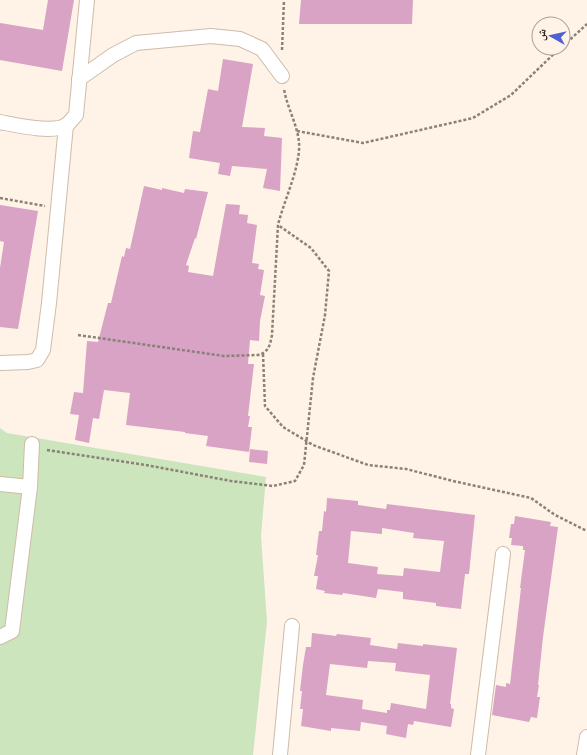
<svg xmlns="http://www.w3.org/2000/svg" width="587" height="755" viewBox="0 0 587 755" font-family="Inter,'Noto Naskh Arabic',sans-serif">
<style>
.green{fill:#cce5bc}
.building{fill:#d8a3c4;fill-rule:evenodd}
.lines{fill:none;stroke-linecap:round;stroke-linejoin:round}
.street-casing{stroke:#cebca8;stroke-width:16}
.path{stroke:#8a8177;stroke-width:2.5;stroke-dasharray:3 2;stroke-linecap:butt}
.street{stroke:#fff;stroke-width:14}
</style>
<rect width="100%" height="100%" fill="#fef3e6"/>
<path class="green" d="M0,428L7,433L266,477L261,536L267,622L253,755H0Z"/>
<g class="building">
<path d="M48,0H74L62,71L0,60V23L43,30Z"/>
<path d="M301,0H413L412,24H299Z"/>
<path d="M223,59L253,64L242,127L265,128L264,136L282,138L280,191L263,188L267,169L232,166L230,176L218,174L220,163L189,158L193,131L200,132L208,89L218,91Z"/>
<path d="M144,186L162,190V188L184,193L185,189L208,192L196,239L195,238L186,265L189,266L188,272L213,276L226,204L240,205L239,214L248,215L247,223L257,225L252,263L259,264L258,269L264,270L260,295L265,296L260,321L259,341L250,340L248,364H254L248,416H250L248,427H252L249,452L206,446L208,436L185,433V432L126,425L130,393L104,390L99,419L93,418L89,443L75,440L79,415L70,414L74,392L83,393L87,341L98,342L108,303H111L122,256L124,257L126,248L130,249Z"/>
<path d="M0,205L38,211L18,329L0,327V268L4,242L0,241Z"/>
<path d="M250,449L268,451L267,464L249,462Z"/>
<path d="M327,498L358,501V505L386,509L387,504L475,515L469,574H465L461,609L436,606V603L403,599V592L378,589L376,598L343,593L342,595L324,593L325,591L316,589L318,576H314L318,555H316L319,531H322L324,511L326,512ZM382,528L414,533L413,538L444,541L440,572L404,568L403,576L377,574L378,567L348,563L351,531L382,534Z"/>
<path d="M515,516L551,522L550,526L558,527L543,637L538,685H539L537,697H540L537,718L531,717L529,722L492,715L496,685L506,687V683L510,684L521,588H520L525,550H523V546L511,545L512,538H509L511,524H514Z"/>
<path d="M312,633L336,636L337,634L371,638L370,645L397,649L398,643L423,646V644L457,648L450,704H451V708L454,709L451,727L414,721L413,725L408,724L406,738L386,734L387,726L361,722L360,731L331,728V731L301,726L303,709H300L302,691H300L303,665L306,647H311ZM368,661L396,663L395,671L430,675L426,709L391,703L390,710H387V713L362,709L363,700L326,695L330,664L367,668Z"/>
</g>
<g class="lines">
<g class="street-casing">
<g id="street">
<path d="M79,79L113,55L136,43L211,36L240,39L262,49L282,76"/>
<path d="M0,122C16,125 53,134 67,125C70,122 73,118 76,115L87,0"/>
<path d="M0,363L28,362L37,360L43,350L49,303L66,125"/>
<path d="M0,484L30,487"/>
<path d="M0,637L12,631L30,487L32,444"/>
<path d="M280,755L292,626"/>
<path d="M478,755L503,554"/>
<path d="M584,755L587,737"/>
</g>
</g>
<g class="path">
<path d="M563,46L587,24"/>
<path d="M282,50L284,0"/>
<path d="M297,131L363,143L473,118L511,95L560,48"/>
<path d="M0,198L45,206"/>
<path d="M78,335L224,356L258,355C269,352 270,345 272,335L278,225C284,200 301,166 299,142C297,124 287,107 284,89"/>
<path d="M263,354L265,406L283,427L313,445L368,465L406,469L453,481L531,498L555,515L587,531"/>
<path d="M47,450L146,465L231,481L273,486L295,481L304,465L313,378L325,315L329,271L311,248L278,225"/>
</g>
<use href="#street" class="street"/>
</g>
<g transform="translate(551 36) rotate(278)"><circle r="19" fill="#fef3e6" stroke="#a89f94"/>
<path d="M0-3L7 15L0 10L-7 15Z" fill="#4f5fd5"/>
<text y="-6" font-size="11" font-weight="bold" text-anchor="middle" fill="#282119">ش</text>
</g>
</svg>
